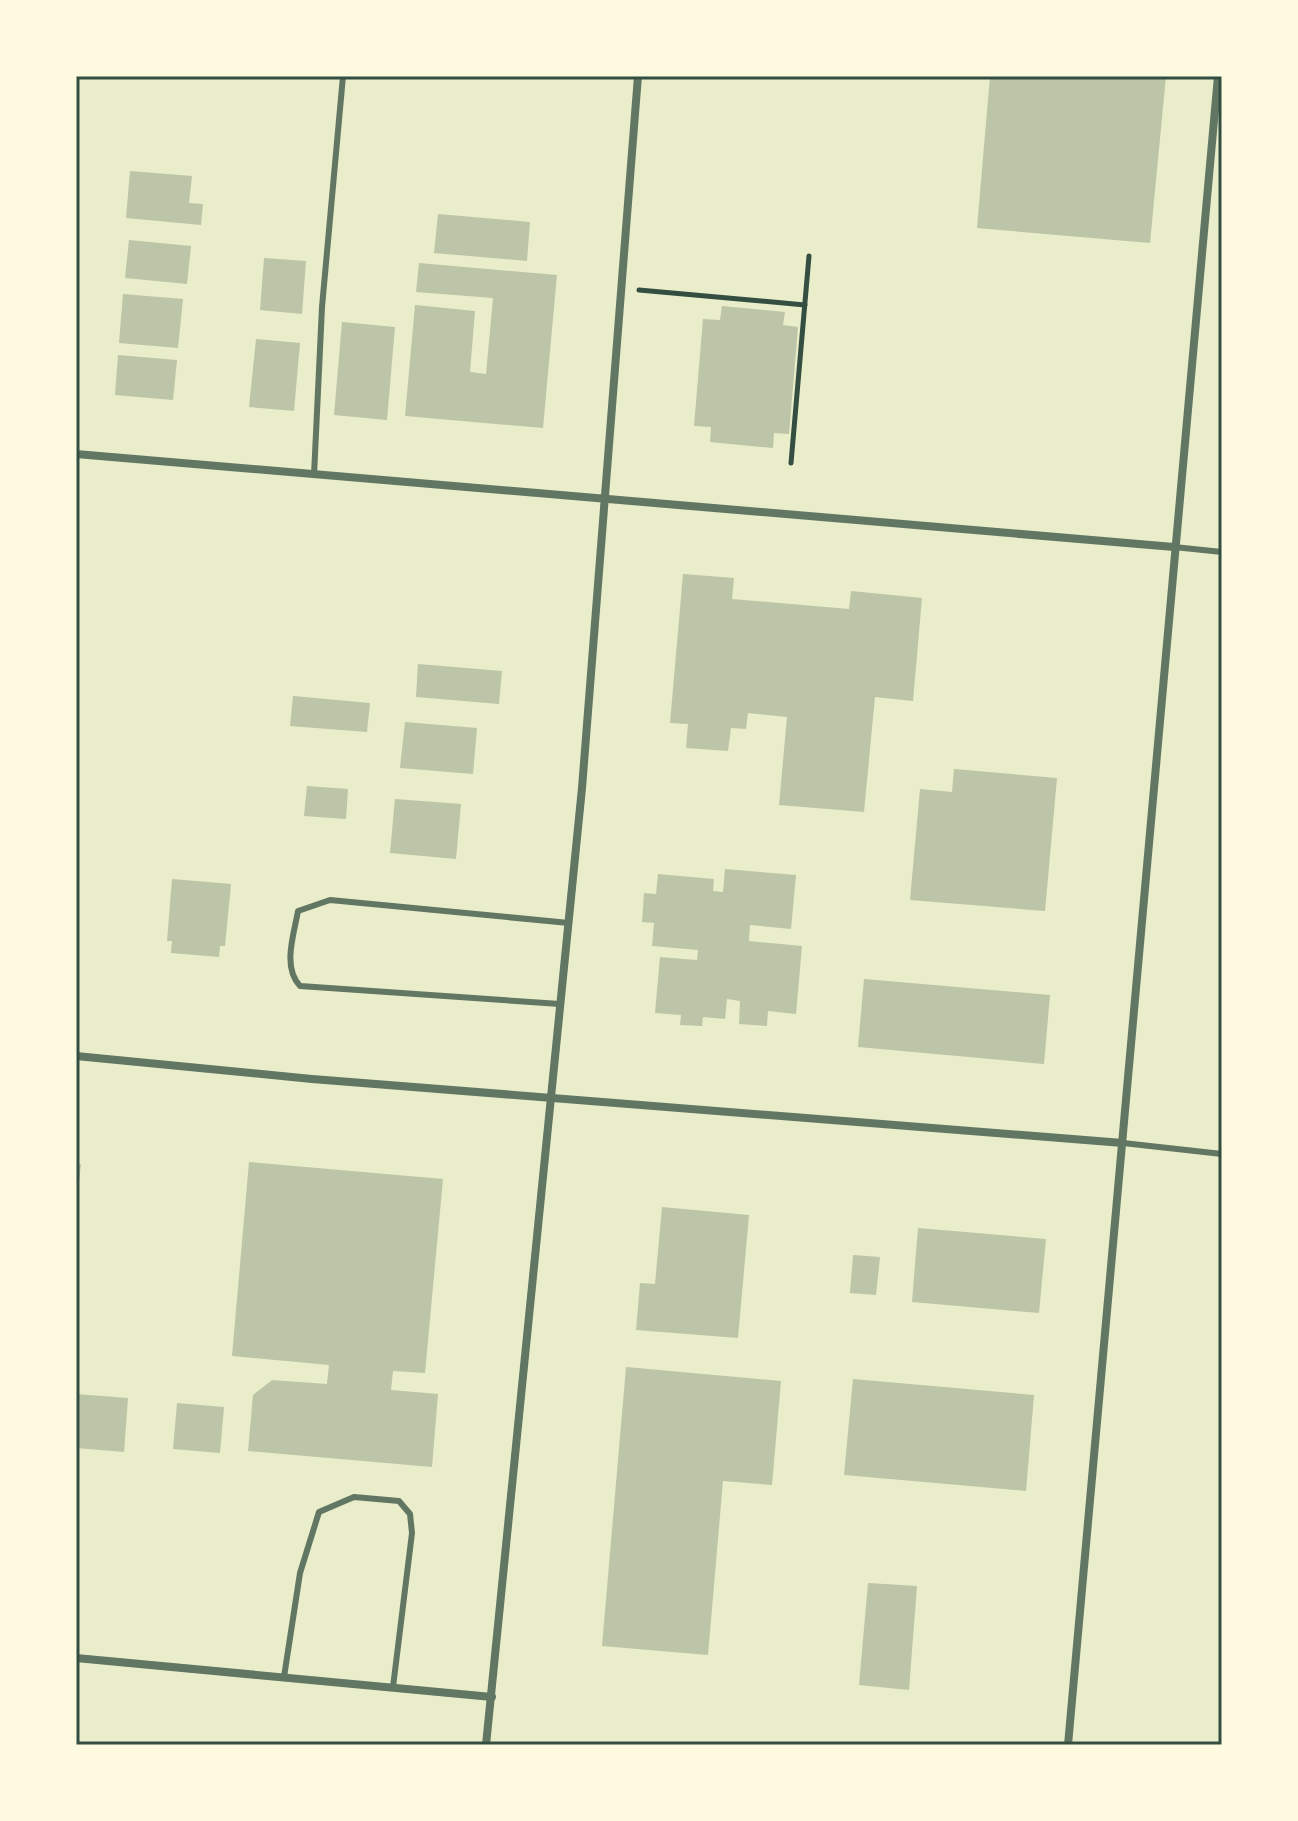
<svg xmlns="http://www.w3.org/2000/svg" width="1298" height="1821" viewBox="0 0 1298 1821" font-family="Arial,sans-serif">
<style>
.building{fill:#bcc5a7}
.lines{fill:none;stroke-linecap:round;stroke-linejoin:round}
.path{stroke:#344e41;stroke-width:5}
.service{stroke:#617663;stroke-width:6}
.minor{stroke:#617663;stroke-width:8}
.neatline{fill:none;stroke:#344e41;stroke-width:3}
</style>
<rect width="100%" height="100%" fill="#e9edc9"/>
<g class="building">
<path d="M990,76H1166L1150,243L977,228Z"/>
<path d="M130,171L192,176L189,203L203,204L201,225L126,218Z"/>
<path d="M438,214L530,222L527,261L434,253Z"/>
<path d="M129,240L191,246L187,284L125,278Z"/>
<path d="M264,258L306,261L302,314L260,310Z"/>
<path d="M419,263L557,275L543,428L405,416L415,305L475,311L470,372L486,374L493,298L416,292Z"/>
<path d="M123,294L183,299L178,348L119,343Z"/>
<path d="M722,306L785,312L783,325L798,327L789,434L774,433L773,448L710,442L711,427L694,426L703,319L720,320Z"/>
<path d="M342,322L395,327L387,420L334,415Z"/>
<path d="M256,339L300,343L294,411L249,407Z"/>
<path d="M118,355L177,360L173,400L115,395Z"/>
<path d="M683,574L734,578L732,599L849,609L851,591L922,598L913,701L875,697L864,812L779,805L787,717L748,713L746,729L731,728L728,751L686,748L688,724L670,723Z"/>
<path d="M418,664L502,671L499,704L416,697Z"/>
<path d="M293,696L370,703L367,732L290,726Z"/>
<path d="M405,722L477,728L473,774L400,768Z"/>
<path d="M954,769L1057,778L1045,911L910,900L920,789L952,792Z"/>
<path d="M307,786L348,789L346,819L304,816Z"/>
<path d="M395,799L461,804L456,859L390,853Z"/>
<path d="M725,869L796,875L791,929L750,925L749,941L802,946L796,1014L768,1011L767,1026L739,1024L740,1001L727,999L725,1019L703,1017L702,1026L680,1025L681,1015L655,1013L660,957L697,960L698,950L652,946L654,923L642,922L644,893L656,894L658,874L714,879L713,891L723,892Z"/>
<path d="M172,879L231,884L225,946H220L219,957L171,953L172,941H167Z"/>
<path d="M864,979L1050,995L1044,1064L858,1047Z"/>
<path d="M249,1162L443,1179L425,1373L393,1371L391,1390L438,1394L432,1467L248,1451L253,1395L272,1380L327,1384L329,1365L232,1356Z"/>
<path d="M76,1164H81L78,1190H76Z"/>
<path d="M662,1207L749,1215L738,1338L636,1330L640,1283L655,1284Z"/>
<path d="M918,1228L1046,1239L1039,1313L912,1302Z"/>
<path d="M853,1255L880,1257L876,1295L850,1293Z"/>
<path d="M626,1367L781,1381L772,1485L723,1481L708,1655L602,1646Z"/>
<path d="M853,1379L1034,1395L1026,1491L844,1475Z"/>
<path d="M76,1394L128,1398L124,1452L76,1448Z"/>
<path d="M177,1403L224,1407L220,1453L173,1449Z"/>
<path d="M868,1583L917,1586L909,1690L859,1685Z"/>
</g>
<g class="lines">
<g class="path">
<path d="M639,290L805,305"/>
<path d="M791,463L809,256"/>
</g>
<g class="service">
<path d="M314,475L322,307L343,76"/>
<path d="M1174,547L1222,552"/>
<path d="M560,1004L300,986C282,967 294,934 298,911L330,900L569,923"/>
<path d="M1123,1143L1222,1154"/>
<path d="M284,1677L300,1573L319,1512L354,1497L399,1501L410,1514L412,1533L393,1687"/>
</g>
<g class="minor">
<path d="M76,454L1174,547"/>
<path d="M76,1056L312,1079L1123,1143"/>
<path d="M76,1658L492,1697"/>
<path d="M486,1745L582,788L638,76"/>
<path d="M1068,1745L1218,76"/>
</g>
</g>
<rect width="1298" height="1821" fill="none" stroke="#fefae0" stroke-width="156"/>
<rect x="78" y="78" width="1142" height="1665" class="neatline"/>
</svg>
